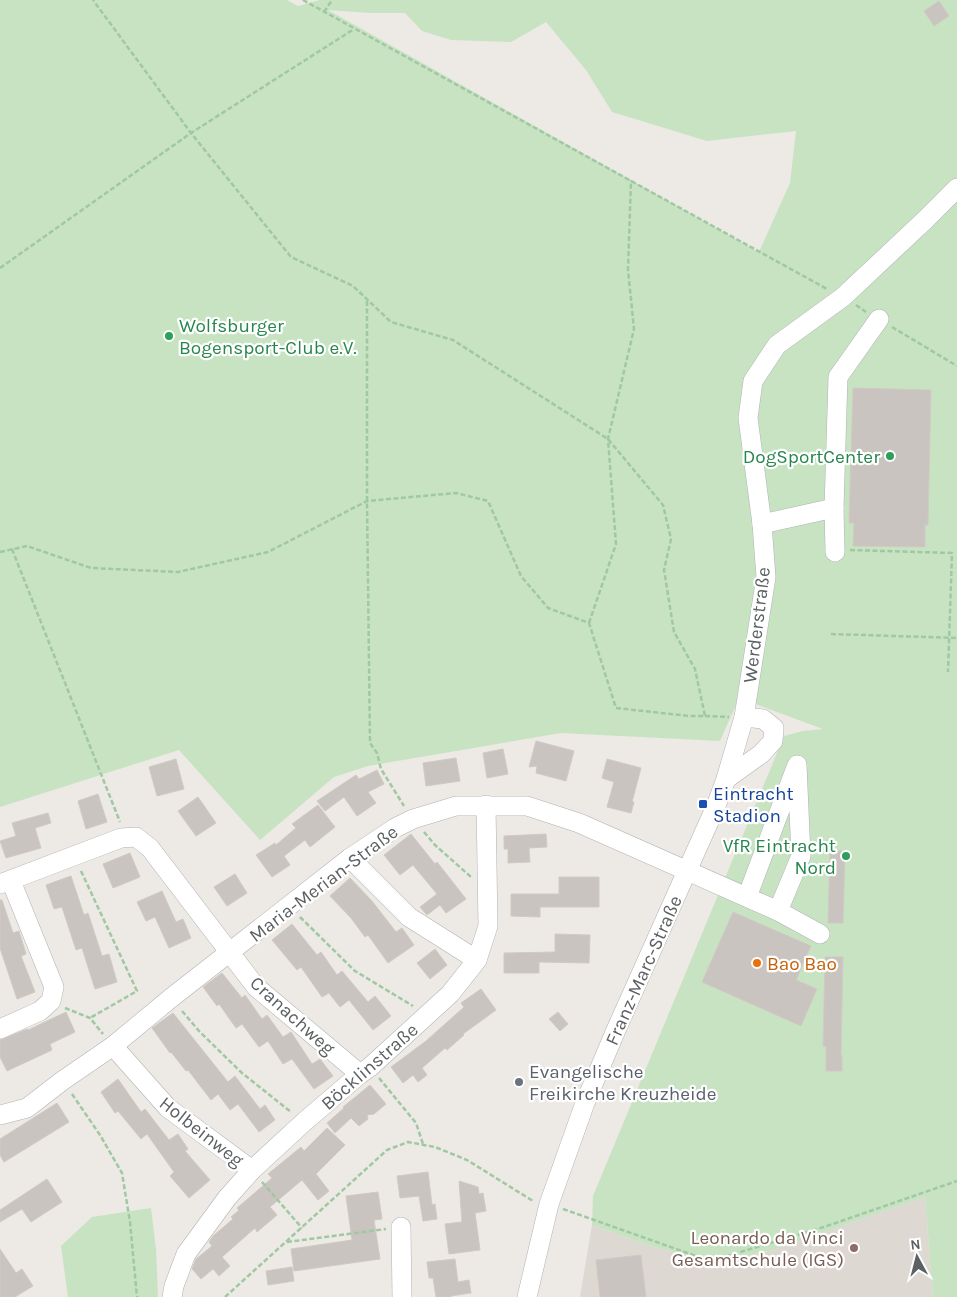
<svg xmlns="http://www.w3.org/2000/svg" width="957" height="1297" viewBox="0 0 957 1297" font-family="Karla,sans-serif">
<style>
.education{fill:#ddd9d2}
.green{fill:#c8e3c2;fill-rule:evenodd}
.building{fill:#c9c4c0;stroke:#d1cac3}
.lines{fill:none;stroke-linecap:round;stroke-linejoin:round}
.minor-casing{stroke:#afb2b5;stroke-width:20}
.path{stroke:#9fc8a3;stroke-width:2.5;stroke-dasharray:5 2.5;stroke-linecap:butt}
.minor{stroke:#fff;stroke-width:19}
.leisure-dot{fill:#2e9e5b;stroke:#fff;stroke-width:2}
.transit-dot{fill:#1a4fb4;stroke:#fff;stroke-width:2}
.food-dot{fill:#e8710a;stroke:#fff;stroke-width:2}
.worship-dot{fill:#6b7280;stroke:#fff;stroke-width:2}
.education-dot{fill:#8d6e63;stroke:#fff;stroke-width:2}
.labels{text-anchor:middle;stroke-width:4.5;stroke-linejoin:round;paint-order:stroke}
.leisure-label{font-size:19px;fill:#27864d;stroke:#fff;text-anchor:end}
.street-label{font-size:19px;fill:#5c6063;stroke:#fff}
.transit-label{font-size:19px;fill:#164399;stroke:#fff;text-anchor:start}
.food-label{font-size:19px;fill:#c56008;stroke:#fff;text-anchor:start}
.worship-label{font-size:19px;fill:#5b616d;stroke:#fff;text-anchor:start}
.education-label{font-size:19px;fill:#785e54;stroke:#fff;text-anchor:end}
</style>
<rect width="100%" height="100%" fill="#ede9e4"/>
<path class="education" d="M925,1197L933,1297H580L592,1225L650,1246L712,1262L773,1250Z"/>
<g class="green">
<path d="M0,0H287L298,6L320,0H957V1297H933L925,1197L773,1250L712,1262L650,1246L592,1225L593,1196L784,736L803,731L823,729L739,698L720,741L561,733L368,766L334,777L260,840L179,750L0,807ZM328,10L370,13H405L422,31L451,40L511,42L546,22L586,70L612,112L707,141L796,131L790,183L759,252Z"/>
<path d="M151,1208L156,1249L158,1297H68L61,1246L92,1217Z"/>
</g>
<g class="building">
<path d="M939,1L949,16L934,26L924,11Z"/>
<path d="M853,388L931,390L928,525H925V547L853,546L854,523H849Z"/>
<path d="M536,741L574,751L566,781L536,773L537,766L529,767Z"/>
<path d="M503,749L508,774L487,778L483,753Z"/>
<path d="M456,758L460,781L426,786L423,763Z"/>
<path d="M176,759L184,789L157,796L149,767Z"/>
<path d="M607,759L641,768L632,802H634L631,813L607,807L614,782L602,778Z"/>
<path d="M377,770L384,784L368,792L376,803L357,816L344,797L325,811L317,801L356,775L359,779Z"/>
<path d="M98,794L107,822L86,829L78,801Z"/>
<path d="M198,797L216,823L196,836L178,811Z"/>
<path d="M318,805L335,827L310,847L305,840L284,856L290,865L272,877L256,855L275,843L276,845L296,828L292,824Z"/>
<path d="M48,813L51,823L35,828L41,848L6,858L0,841L16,836L12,823Z"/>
<path d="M411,834L435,864L437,862L466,899L446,913L440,905L427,915L420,907L437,894L413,865L400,875L384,855Z"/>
<path d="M546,834L547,847L529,848L530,862L508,863V849H504V836Z"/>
<path d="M830,851H845L843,923H828Z"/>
<path d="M130,853L140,877L113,888L103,864Z"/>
<path d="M235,874L247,893L227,906L214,887Z"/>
<path d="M71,876L84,915L88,913L102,956L109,954L117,982L95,989L82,948L76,950L62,907L54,909L46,885Z"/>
<path d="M559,877H599V907H540V917L511,916V894H559Z"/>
<path d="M350,878L372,901L396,932L402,928L414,945L388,963L368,935L365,937L351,918L330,896Z"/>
<path d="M162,891L176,922L183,919L191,938L169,948L155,917L146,921L137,902Z"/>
<path d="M0,900H2L13,933L19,931L26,954L21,956L35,992L17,999L0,948Z"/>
<path d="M733,912L811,946L796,980L817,989L801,1026L702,982Z"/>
<path d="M292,924L317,955L321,952L337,975L342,971L368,1002L375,996L391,1016L373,1030L349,1000L340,1007L329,993L322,997L301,967L297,970L272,940Z"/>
<path d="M555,934L590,935L589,963L539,962V973H504V953L555,952Z"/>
<path d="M435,949L447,965L430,979L417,963Z"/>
<path d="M825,957H843L841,1055H842V1071H826V1046H823Z"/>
<path d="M222,973L242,998L245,995L262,1019L267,1015L283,1037L291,1032L312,1064L320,1059L333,1076L314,1089L292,1059L283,1064L268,1041L259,1047L242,1024L236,1028L219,1004L217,1006L203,987Z"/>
<path d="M481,989L496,1010L463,1034L464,1035L447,1050L445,1048L422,1068L427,1075L418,1082L413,1075L403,1083L391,1067L426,1041L464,1007L461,1003Z"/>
<path d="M66,1012L75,1032L50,1044L52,1050L7,1071L0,1057V1040L27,1029L28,1030Z"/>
<path d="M558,1012L568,1024L560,1031L549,1019Z"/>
<path d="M173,1013L228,1082L235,1076L260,1109L265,1105L275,1120L259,1132L238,1104L230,1110L218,1094L211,1100L188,1070L186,1071L171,1052L170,1053L152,1028Z"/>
<path d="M118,1079L141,1112L145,1109L169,1140L178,1134L188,1149L185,1151L210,1180L189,1198L170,1176L174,1172L147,1134L141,1139L118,1111L115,1113L101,1092Z"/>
<path d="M370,1085L386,1104L374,1114L367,1115L368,1119L359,1126L351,1118L335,1133L327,1123L344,1108L343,1107Z"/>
<path d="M57,1103L69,1122L4,1162L0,1155V1139Z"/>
<path d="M327,1128L345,1145L316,1174L329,1191L318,1200L302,1180L270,1207L277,1215L257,1232L255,1228L222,1257L230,1266L219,1276L213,1269L201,1279L192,1269L196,1259L212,1246L209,1242L213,1236L233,1219L231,1217L239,1210L237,1208L272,1178L268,1174L301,1147L304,1151Z"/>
<path d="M428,1172L432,1205L435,1204L437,1219L423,1221L419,1196L400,1198L397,1176Z"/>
<path d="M47,1179L62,1202L31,1222L22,1209L0,1222V1210Z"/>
<path d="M459,1181L478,1187L479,1194L483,1193L486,1211L475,1213L480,1250L449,1254L445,1224L462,1222Z"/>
<path d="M378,1192L382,1219L374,1220L380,1259L294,1271L291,1249L352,1240L346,1196Z"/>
<path d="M0,1249L16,1273L22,1269L33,1286L15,1297H0Z"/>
<path d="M641,1255L646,1297H600L596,1260Z"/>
<path d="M455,1259L458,1282L469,1280L471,1293L451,1296V1297H436L433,1278H429L427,1262Z"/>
<path d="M292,1267L294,1281L268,1285L266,1271Z"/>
</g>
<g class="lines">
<g class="minor-casing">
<g id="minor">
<path d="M834,508L835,552"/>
<path d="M762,524L834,508L838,377L879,319"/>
<path d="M726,779L761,754L773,741L774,728L763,719L744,717"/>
<path d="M350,858L409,917L477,960"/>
<path d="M0,884L121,838L136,837L150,848L256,987L360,1074"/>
<path d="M747,897L797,765L801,856L778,911"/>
<path d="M0,1029L40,1011L51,1001L54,987L11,881"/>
<path d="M113,1046L168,1108L252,1170"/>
<path d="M0,1115L27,1108L62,1081L113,1046L171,998L350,858L395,828L413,819L456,806H527L579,823L778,911L820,934"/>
<path d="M401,1227L402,1297"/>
<path d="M172,1297L174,1286L186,1254L227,1198L252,1170L304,1122L360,1074L370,1067L450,994L477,960L488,926L486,805"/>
<path d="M527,1297L549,1204L585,1103L616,1030L716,806L726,779L744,717L766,577L762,524L748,418L753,381L777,345L843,297L925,220L957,188"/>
</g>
</g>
<g class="path">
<path d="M303,0L827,289"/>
<path d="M324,12L332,0"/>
<path d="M0,268L191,133L354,29"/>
<path d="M367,301V501L370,743L377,753L381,769L404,806"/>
<path d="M856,305L866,312"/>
<path d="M892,327L957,366"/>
<path d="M12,549L120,822"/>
<path d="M850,550L952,553L948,672"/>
<path d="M0,552L27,546L91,568L178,572L268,552L367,501L456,493L488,501L521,576L548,608L589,623L616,708L689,716H705L695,669L674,632L664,570L671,539L663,505L608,439L453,340L391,322L353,286L291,257L191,133L93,0"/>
<path d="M589,623L616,544L608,439L634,329L628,270L631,180"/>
<path d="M831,634L957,638"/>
<path d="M705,716L729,717"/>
<path d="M424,832L435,845L471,877"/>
<path d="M81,871L137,991L90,1018"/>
<path d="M300,917L355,971L413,1006"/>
<path d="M65,1008L90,1018L103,1034"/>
<path d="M182,1011L199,1031L242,1073L291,1112"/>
<path d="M379,1078L416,1123L423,1144"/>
<path d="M72,1094L100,1135L122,1173L130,1222L137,1297"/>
<path d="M262,1182L302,1228"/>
<path d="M563,1209L710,1261L824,1227L957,1181"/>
<path d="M287,1242L386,1229"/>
<path d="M225,1297L387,1150L408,1142L435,1147L467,1160L533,1201"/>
</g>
<use href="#minor" class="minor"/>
</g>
<g class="leisure-dot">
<circle cx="169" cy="336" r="5"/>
<circle cx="890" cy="456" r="5"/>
<circle cx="846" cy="856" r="5"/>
</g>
<rect class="transit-dot" x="698" y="799" width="10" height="10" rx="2.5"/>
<circle class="food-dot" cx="757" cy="963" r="5"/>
<circle class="worship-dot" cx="519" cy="1082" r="5"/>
<circle class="education-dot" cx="854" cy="1248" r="5"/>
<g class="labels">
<g class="leisure-label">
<text x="179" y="332" text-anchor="start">Wolfsburger<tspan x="179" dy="22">Bogensport-Club e.V.</tspan></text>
<text x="880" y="463">DogSportCenter</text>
<text x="836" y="852">VfR Eintracht<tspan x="836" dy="22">Nord</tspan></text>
</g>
<g class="street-label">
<text transform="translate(756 625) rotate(-83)" y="7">Werderstraße</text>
<text transform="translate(323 883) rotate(-37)" y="7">Maria-Merian-Straße</text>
<text transform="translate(643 970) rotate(-66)" y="7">Franz-Marc-Straße</text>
<text transform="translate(293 1015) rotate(42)" y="7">Cranachweg</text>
<text transform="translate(369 1066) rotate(-41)" y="7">Böcklinstraße</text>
<text transform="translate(202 1131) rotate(38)" y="7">Holbeinweg</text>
</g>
<g class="transit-label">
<text x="713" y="800">Eintracht<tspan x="713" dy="22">Stadion</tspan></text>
</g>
<g class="food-label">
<text x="767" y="970">Bao Bao</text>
</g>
<g class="worship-label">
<text x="529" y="1078">Evangelische<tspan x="529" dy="22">Freikirche Kreuzheide</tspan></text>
</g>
<g class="education-label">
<text x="844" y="1244">Leonardo da Vinci<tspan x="844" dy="22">Gesamtschule (IGS)</tspan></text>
</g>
</g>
<g transform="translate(917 1257) rotate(353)" stroke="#ffffff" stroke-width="4" paint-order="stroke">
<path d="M0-4L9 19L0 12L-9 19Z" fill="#5c6063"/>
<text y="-8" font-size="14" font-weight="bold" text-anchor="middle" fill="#5c6063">N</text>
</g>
</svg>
